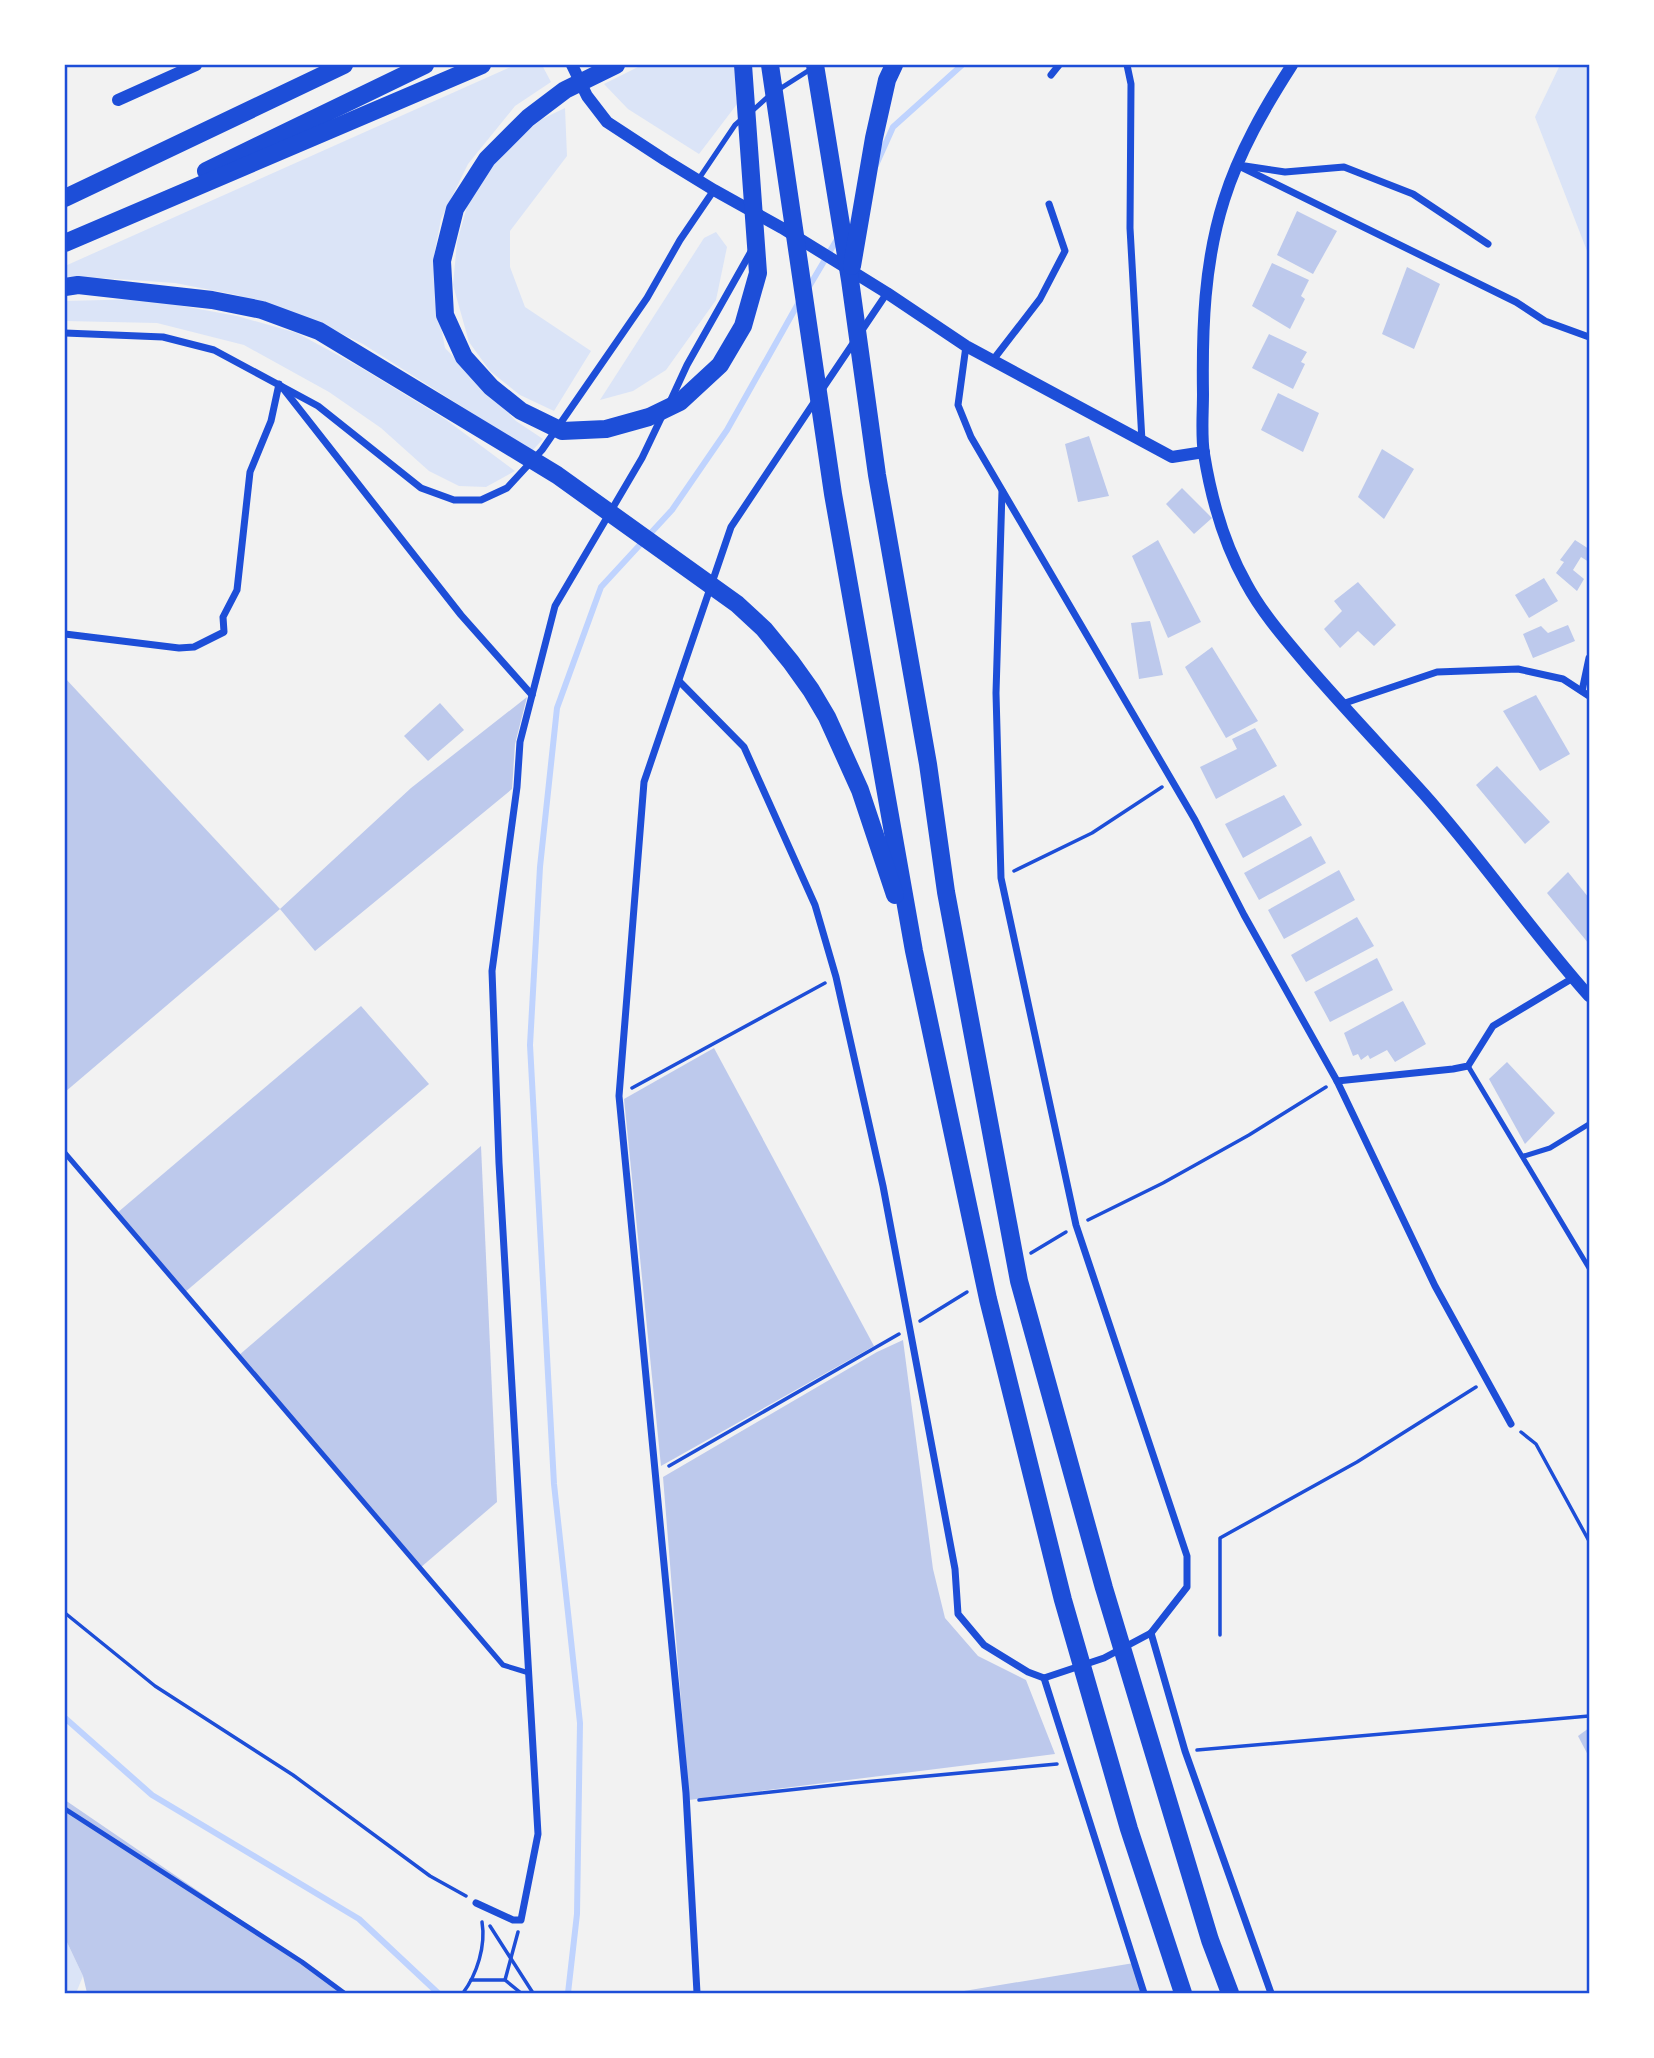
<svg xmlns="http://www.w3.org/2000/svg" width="1654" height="2058" viewBox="0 0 1654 2058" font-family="Karla,sans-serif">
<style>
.green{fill:#dbe4f7}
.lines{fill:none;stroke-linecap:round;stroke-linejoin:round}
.stream{stroke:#bfd3fe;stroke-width:6}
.building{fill:#bdc9ec}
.path{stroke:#1d4ed8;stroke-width:3.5}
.service{stroke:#1d4ed8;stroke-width:5}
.minor{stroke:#1d4ed8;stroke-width:7}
.tertiary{stroke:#1d4ed8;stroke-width:12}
.trunk{stroke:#1d4ed8;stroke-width:18}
.neatline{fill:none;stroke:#1d4ed8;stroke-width:2.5}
</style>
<rect width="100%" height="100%" fill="#f2f2f2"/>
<g class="green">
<path d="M515,65H542L551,82L515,106L468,164L441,219L434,256L436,300L445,348L516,421L543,439L532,451L363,344L315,321L237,295L175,283L102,278L65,282V266Z"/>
<path d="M642,65H734L737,104L699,154L628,109L604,84Z"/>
<path d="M1560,65H1589V256L1535,117Z"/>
<path d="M565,108L567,156L510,231V267L525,307L591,351L554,411L520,395L490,371L469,342L453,285L457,242L471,192L502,151L542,119Z"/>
<path d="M716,232L727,247L716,300L666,370L633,391L600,400L704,238Z"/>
<path d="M144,299L237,316L297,333L358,366L445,419L515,471L486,487L459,486L429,471L381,428L329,392L244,345L157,323L65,321V301Z"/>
<path d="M65,1938L83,1976L76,1993H65Z"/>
</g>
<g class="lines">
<g class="stream">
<path d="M876,165L893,127L962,65"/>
<path d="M807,290L839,236"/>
<path d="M65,1718L152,1795L359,1919L438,1993"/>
<path d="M568,1993L577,1914L580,1723L554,1484L530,1045L540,867L557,708L601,587L672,510L727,430L799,302"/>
</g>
</g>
<g class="building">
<path d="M1297,211L1337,231L1313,274L1277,255Z"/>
<path d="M1272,263L1309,280L1301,296L1305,299L1290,329L1252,306Z"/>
<path d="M1407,267L1440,284L1414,349L1382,334Z"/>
<path d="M1269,334L1307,352L1301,362L1305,364L1293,389L1252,368Z"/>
<path d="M1278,393L1319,413L1303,452L1261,430Z"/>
<path d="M1089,436L1109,496L1078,502L1065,444Z"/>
<path d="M1382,449L1414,469L1384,519L1358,497Z"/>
<path d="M1182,488L1212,518L1194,534L1166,504Z"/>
<path d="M1158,540L1201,622L1168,638L1132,556Z"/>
<path d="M1575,540L1589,549V562L1581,557L1573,570L1584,579L1577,591L1556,573L1564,562L1560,560Z"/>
<path d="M1544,578L1558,601L1529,618L1515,595Z"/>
<path d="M1358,582L1396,625L1374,646L1358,631L1340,648L1324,629L1342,611L1334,601Z"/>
<path d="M1150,621L1163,675L1139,679L1131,623Z"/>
<path d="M1568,625L1575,641L1533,658L1523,634L1541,626L1548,633Z"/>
<path d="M1212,647L1258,721L1226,738L1185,667Z"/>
<path d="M65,678L280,909L65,1092Z"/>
<path d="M1536,695L1570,754L1540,771L1503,711Z"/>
<path d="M527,697L515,744L512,789L315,951L280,909L411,788Z"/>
<path d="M440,703L464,730L428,761L404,736Z"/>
<path d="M1255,728L1277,766L1216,799L1200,767L1237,749L1232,739Z"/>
<path d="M1497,766L1550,822L1525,844L1476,785Z"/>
<path d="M1284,795L1302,825L1243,858L1225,824Z"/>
<path d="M1311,836L1326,863L1259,900L1244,873Z"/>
<path d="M1339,870L1355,900L1284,939L1268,910Z"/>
<path d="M1568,872L1589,898V944L1547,893Z"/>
<path d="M1357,917L1374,946L1306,982L1291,955Z"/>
<path d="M1377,958L1393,990L1330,1022L1314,992Z"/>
<path d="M1403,1001L1426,1044L1395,1062L1387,1050L1370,1059L1368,1055L1361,1060L1358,1054L1353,1056L1344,1033Z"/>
<path d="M361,1006L429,1084L184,1293L117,1213Z"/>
<path d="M714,1048L874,1346L661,1466L624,1099Z"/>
<path d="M1507,1062L1555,1113L1525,1144L1489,1079Z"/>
<path d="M481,1146L497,1502L420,1568L238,1356Z"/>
<path d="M903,1340L933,1569L945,1618L978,1656L1026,1680L1055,1754L689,1800L663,1477L877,1352Z"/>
<path d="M1589,1728V1757L1578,1736Z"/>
<path d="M65,1800L302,1962L342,1993H87L83,1976L65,1938Z"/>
<path d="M1134,1963L1144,1993H958V1992Z"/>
</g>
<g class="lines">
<g class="path">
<path d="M1014,871L1092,833L1162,787"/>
<path d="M632,1088L825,983"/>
<path d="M1088,1220L1163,1183L1249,1135L1326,1087"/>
<path d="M1031,1253L1066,1232"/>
<path d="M920,1321L967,1292"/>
<path d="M1521,1432L1536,1444L1589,1541"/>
<path d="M669,1466L899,1334"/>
<path d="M65,1613L155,1686L293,1775L430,1876L466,1896"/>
<path d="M1220,1635V1538L1357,1462L1476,1387"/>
<path d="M1197,1750L1589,1716"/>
<path d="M699,1800L853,1783L1057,1764"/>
<path d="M490,1926L533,1993"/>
<path d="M518,1932L505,1980L521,1993"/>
<path d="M471,1980H504"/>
<path d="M463,1993C477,1974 486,1946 482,1922"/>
</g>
<g class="service">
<path d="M778,90L811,69"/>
<path d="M751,112L770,95"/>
<path d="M698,180L735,125L743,118"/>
<path d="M1468,1066L1589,1268"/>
<path d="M65,1153L503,1665L529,1673"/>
<path d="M1524,1156L1550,1148L1589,1124"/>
<path d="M65,1809L302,1962L344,1993"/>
</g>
<g class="minor">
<path d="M1127,65L1131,84L1130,228L1142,441"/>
<path d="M1051,75L1059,65"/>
<path d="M1237,165L1516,302L1545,321L1589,337"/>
<path d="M1245,166L1285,172L1344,167L1413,194L1488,244"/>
<path d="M65,333L163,337L214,350L318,406L421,488L454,500H481L507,488L542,450L647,298L680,240L714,190"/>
<path d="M966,346L958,405L971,437L1195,820L1244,915L1337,1081L1435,1286L1511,1424"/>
<path d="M993,360L1040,299L1065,251L1049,204"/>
<path d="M282,387L461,615L532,695"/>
<path d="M821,391L887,293"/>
<path d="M669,404L687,365L753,248"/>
<path d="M65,634L179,648L194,647L224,632L223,617L237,590L250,472L271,421L279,384"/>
<path d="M679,681L744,747L815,905L836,977L883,1186L955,1569L958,1614L984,1645L1028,1672L1044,1678L1104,1658L1151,1633L1187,1587V1556L1076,1225L1001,878L996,693L1002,491"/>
<path d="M1582,691L1589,658"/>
<path d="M1342,704L1437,672L1518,669L1563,679L1589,696"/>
<path d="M1337,1081L1453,1069L1468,1066L1493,1026L1573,978"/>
<path d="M1151,1633L1185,1751L1271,1993"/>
<path d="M1044,1678L1144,1993"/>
<path d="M476,1903L513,1920H521L538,1834L499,1163L492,971L517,787L520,742L555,606L642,458L663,414"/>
<path d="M697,1993L686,1793L619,1096L644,782L731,527L815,401"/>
</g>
<g class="tertiary">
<path d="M572,65L587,96L607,122L665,160L714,190L782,228L887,293L966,346L1172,457L1204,452"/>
<path d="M1292,65C1265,107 1239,152 1224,200C1204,263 1202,329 1203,394C1203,413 1201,435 1204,454C1211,497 1224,544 1246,583C1262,613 1285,639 1307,665C1345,709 1385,751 1424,794C1482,859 1531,931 1589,996"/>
<path d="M118,100L196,65"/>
</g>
<g class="trunk">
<path d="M616,65L565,90L528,118L487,159L455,209L442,261L445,315L464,357L491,387L521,411L562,431L606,429L649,417L680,402L720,365L743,326L758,273L743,65"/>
<path d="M770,65L833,494L914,951L988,1299L1063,1600L1129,1829L1183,1993"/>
<path d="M815,65L850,280L877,475L928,764L946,892L1019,1281L1104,1588L1210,1940L1230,1993"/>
<path d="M206,171L425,65"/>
<path d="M65,198L344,65"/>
<path d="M65,243L482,65"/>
<path d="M852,266L874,138L887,80L894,65"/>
<path d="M65,287L78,285L212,300L262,310L319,331L557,475L737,604L764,629L791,662L811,690L827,717L860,790L895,895"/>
</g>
</g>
<rect width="1654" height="2058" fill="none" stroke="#ffffff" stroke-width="133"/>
<rect x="66" y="66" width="1522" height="1926" class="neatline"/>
</svg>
